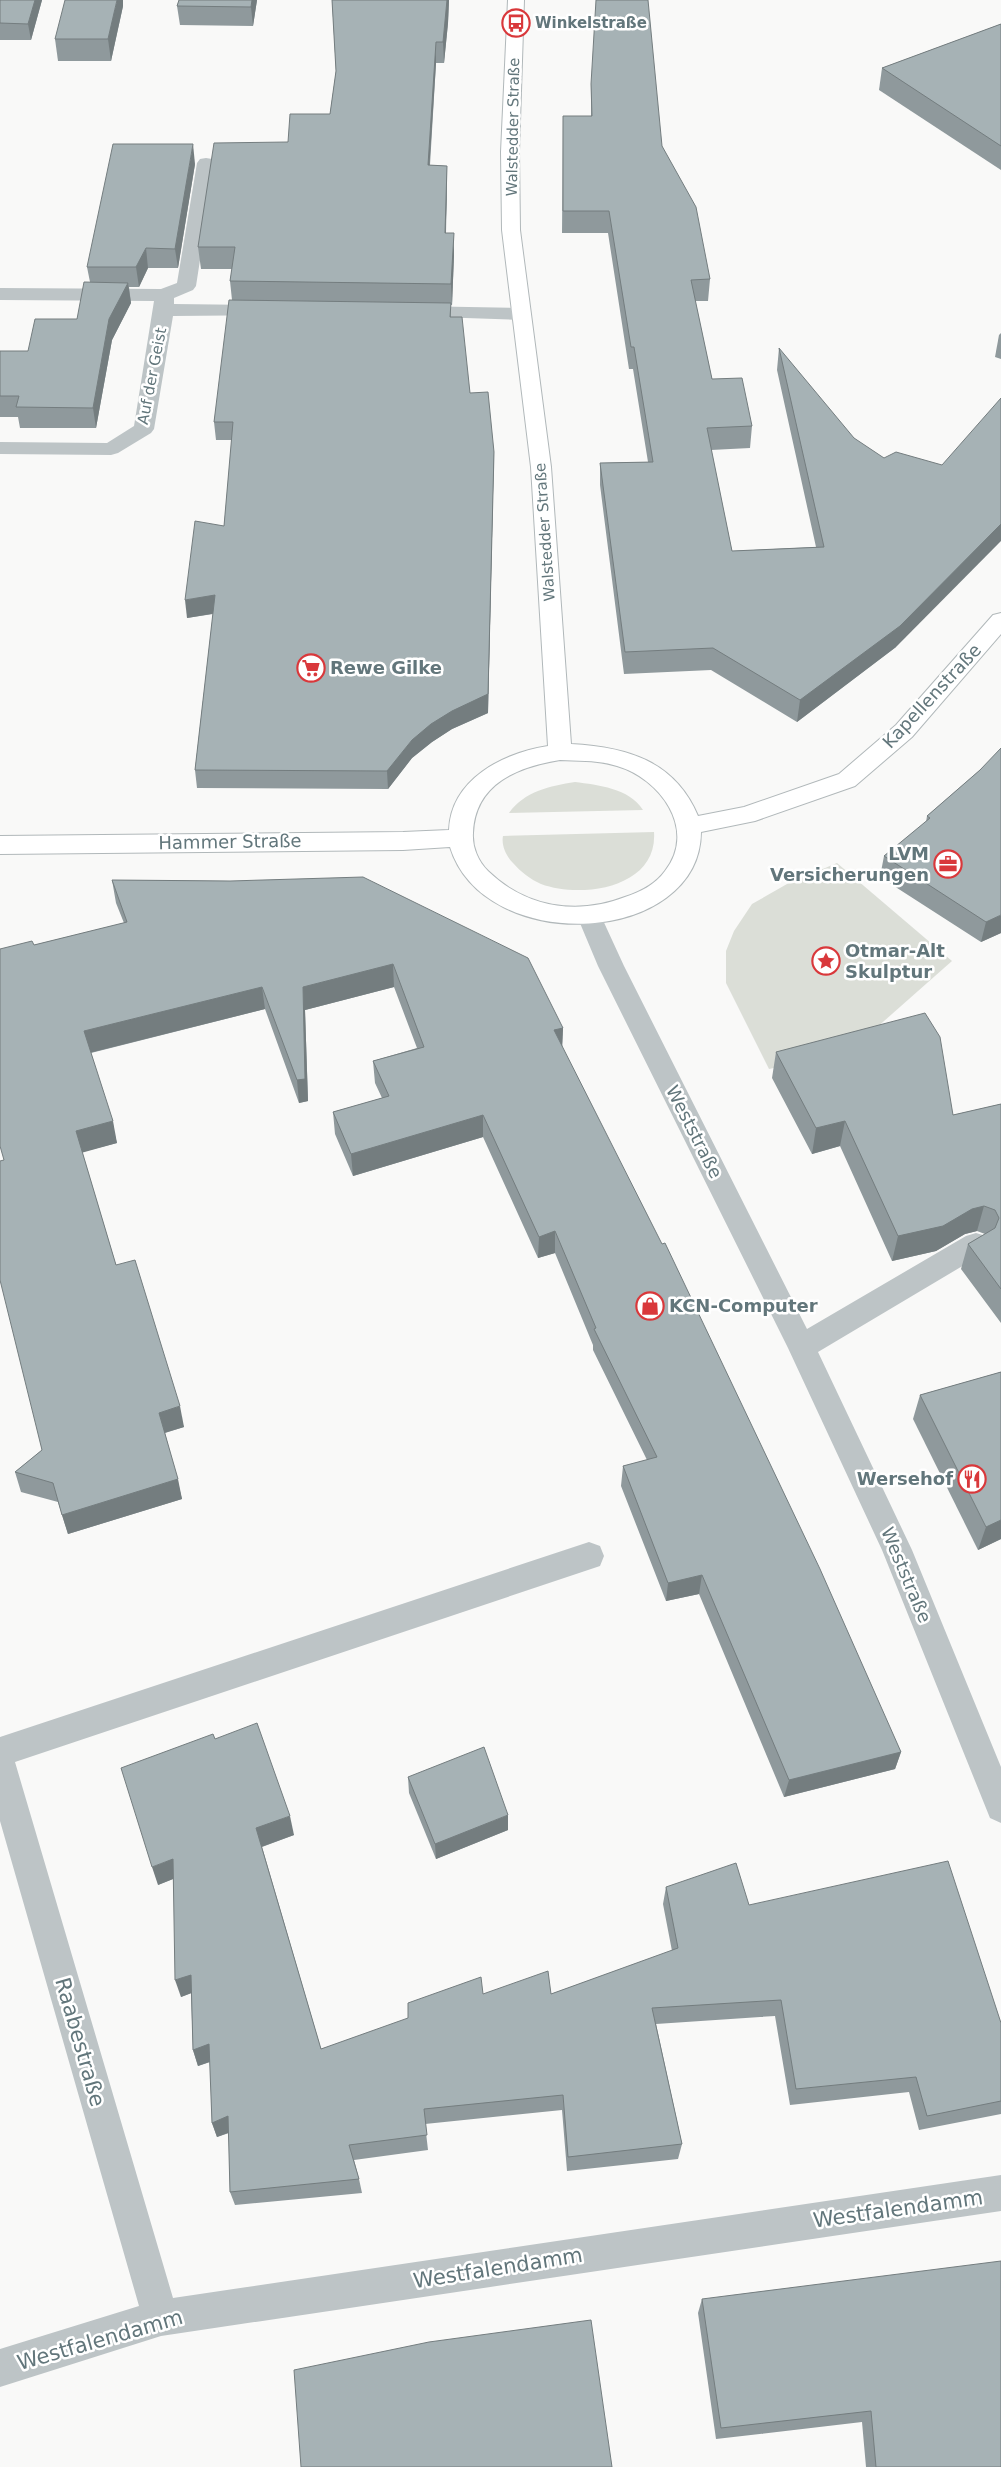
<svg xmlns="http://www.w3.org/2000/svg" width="1001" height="2467" viewBox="0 0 1001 2467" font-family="'DejaVu Sans',sans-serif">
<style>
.green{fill:#dbded7}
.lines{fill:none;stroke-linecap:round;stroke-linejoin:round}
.major-casing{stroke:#b1b8ba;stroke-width:2}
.minor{fill:#bdc4c6;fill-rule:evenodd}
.major{fill:#fff;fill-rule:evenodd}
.wall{fill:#8f999c}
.shaded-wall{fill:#747d7f}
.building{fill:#a6b2b5;stroke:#747d7f}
.labels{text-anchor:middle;stroke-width:5;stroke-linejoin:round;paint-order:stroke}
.far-poi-label{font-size:15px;font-weight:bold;fill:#62767b;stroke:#fff;text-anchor:start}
.far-street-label{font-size:15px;fill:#62767b;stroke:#fff}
.poi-label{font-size:18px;font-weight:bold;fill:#62767b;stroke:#fff;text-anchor:start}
.street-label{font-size:18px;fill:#62767b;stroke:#fff}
.near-street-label{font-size:21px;fill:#62767b;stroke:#fff}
</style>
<rect width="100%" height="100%" fill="#f9f9f8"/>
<g class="green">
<path d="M575,782C598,785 629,788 643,810L509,813C525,791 550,786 575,782Z"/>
<path d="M654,832C658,888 581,899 541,884C530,879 521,872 513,863C507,857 501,846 503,836Z"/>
<path d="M837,863L952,961L849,1052L769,1069L726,983V951L734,931L752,904L787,884Z"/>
</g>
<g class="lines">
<g class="major-casing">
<path id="major" d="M508,0H524L519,152L520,230L551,467L571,744C627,747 675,761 698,816L744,807L839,774L896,725L993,615L1001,613V634L912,737L855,786L755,821L701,832C700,946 484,957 450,847L403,850L0,854V836L403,832L449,830C451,779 503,753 548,746L531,467L502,230L501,152ZM560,760C579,761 599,760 617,766C659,778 698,829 665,871C655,885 640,892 625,897C576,916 525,907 488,871C478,861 472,847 473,833C475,783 518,767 560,760Z"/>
</g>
<g class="minor">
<path d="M206,158L212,159L215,163L196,286L193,290L174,298V304L265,305L272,307L275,311L272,315L173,316L154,429L151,433L118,453L111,455L0,454V442L107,443L134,426L154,301L0,300V288L161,289L177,283L197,163L200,159Z"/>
<path d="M413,306L521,308L528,310L531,314L528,318L521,320L406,316L403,312L406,308Z"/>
<path d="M589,907L598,910L601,916L624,966L807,1329L966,1236L976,1233L986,1236L990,1244L986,1252L818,1352L912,1550L1001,1767V1823L990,1818L882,1550L788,1348L598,966L577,916L580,910Z"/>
<path d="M589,1542L600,1546L604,1556L600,1566L15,1762L173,2298L1001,2175V2211L161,2336L0,2387V2349L139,2306L0,1821V1737Z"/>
</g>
<use href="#major" class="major"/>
</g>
<g class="wall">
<path d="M0,0H42L31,40H0Z"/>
<path d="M179,0H257L253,26L180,25L177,6Z"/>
<path d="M332,0H449L448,23L444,63H436L430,165L447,166V187L446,233L454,255L452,305H451V317L470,393L494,452L488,713L452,729L432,742L412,758L388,789L197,788L195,770L213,614L187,618L224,526L232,440H216L214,422L232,300L230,281L232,269H201L198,247L288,142L330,114L336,71Z"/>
<path d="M123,6L111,61H58L55,39Z"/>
<path d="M1001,24V170L879,90L882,68Z"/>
<path d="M591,84L662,146L710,279L708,301H695L712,379L752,426L750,448L711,450L732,551L816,547L777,370L779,348L896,647L797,722L711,670L624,674L600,485V463L648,462L633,369H629L608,233H562L563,116H591Z"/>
<path d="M195,164L178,268H148L139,287H129L131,303L112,340L96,428H20L18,417H0V351H28L77,319L90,282L87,267Z"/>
<path d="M1001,333V359L995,357L999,335Z"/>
<path d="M980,770L1001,933L981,942L880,877L884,856L926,822L927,816Z"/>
<path d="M112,880L230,881L563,1028L562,1048L901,1752L895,1769L784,1797L699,1594L666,1601L621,1486L623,1466L647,1460L593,1350V1345L555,1253L538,1258L483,1137L353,1176L335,1134L333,1112L382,1098L375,1083L373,1061L417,1048L394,987L305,1010L308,1101L299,1103L265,1009L91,1053L117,1143L82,1152L116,1265L184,1427L165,1433L182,1499L68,1534L58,1502L21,1492L15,1472L42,1450L4,1160L34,945L124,923L116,903Z"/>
<path d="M776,1052L953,1115L1001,1104V1323L961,1269L968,1244L985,1234L977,1231L965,1234L936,1251L892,1261L840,1146L812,1154L772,1078Z"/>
<path d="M1001,1372V1539L978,1550L913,1419L920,1395Z"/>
<path d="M215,1739L294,1835L262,1847L321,2049L483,1994H551L672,1951L663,1904L666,1887L749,1905L1001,2023V2114L919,2130L909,2092L790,2105L775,2016L656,2024L682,2144L678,2159L567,2171L562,2110L425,2124L428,2150L354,2160L359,2179L362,2193L235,2205L230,2192L229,2133L217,2137L212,2123L210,2062L198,2066L193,2050L191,1993L181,1997L173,1879L158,1885Z"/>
<path d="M408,1777L508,1830L436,1859L409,1793Z"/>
<path d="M702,2299L1001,2467H866L862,2422L716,2439L698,2313Z"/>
</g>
<g class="shaded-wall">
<path d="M35,0H42L31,40L28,24Z"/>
<path d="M117,0H123V6L111,61L108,39Z"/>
<path d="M252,0H257L253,26L251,7Z"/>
<path d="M447,0H449L448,23L444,63L443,42Z"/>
<path d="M436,42V63L428,187V165Z"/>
<path d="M193,144L195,164L178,268L175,249Z"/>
<path d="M447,166V187L445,255V233Z"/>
<path d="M454,233V255L452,305L451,284Z"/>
<path d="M146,248L148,268L139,287L136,267Z"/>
<path d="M128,283L131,303L112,340L96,428L93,408L109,319Z"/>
<path d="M494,452L488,713L452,729L432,742L412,758L388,789L387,771L412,740Z"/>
<path d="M1001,524V541L896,647L797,722L800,700Z"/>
<path d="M215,595L217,613L187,618L185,600Z"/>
<path d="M1001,915V933L981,942L986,922Z"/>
<path d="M393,964L394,987L305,1010L308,1101L299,1103L297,1080L303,987Z"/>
<path d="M262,987L265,1009L89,1053L84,1031Z"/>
<path d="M563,1028L562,1050L554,1030Z"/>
<path d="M483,1115V1137L353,1176L351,1154Z"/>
<path d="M113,1121L117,1143L81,1153L76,1131Z"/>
<path d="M845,1121L840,1146L812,1154L816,1128Z"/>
<path d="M984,1206L977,1231L965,1234L936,1251L892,1261L898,1236L972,1209Z"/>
<path d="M555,1231V1253L538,1258L539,1237Z"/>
<path d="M180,1406L184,1427L164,1433L159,1413Z"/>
<path d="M178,1479L182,1499L68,1534L62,1515Z"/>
<path d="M1001,1520V1539L978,1550L986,1527Z"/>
<path d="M702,1575L699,1594L666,1601L668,1583Z"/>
<path d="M901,1752L895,1769L784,1797L789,1780Z"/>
<path d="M508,1815V1830L436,1859L435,1844Z"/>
<path d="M290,1816L294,1835L261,1847L256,1828Z"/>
<path d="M173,1859L178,1877L158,1885L152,1867Z"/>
<path d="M191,1975L197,1991L181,1997L175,1980Z"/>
<path d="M209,2044L215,2060L198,2066L193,2050Z"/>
<path d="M228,2116L233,2131L217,2137L212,2123Z"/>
</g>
<g class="building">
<path d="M0,0H35L28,24L0,23Z"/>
<path d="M65,0H117L108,39H55Z"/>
<path d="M179,0H252L251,7L177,6Z"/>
<path d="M332,0H447L443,42H436L428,165L447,166L445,233H454L451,284L230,281L235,247H198L214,143L288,142L290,114H330L336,71Z"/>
<path d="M596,0H648L662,146L696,207L710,279L691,280L712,379L742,378L752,426L707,428L732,551L824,547L779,348L854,438L884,458L896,452L942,465L1001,398V524L900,626L800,700L713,648L625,652L600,463L653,462L634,347H631L609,211H563V116H592L591,84Z"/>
<path d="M1001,24V146L882,68Z"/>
<path d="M113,144H193L175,249L146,248L136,267H87Z"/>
<path d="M84,282L128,283L109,319L93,408L16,407L19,396H0V351H28L35,319H77Z"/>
<path d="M229,300L451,303L450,317H462L470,393L488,392L494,452L488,694L452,711L431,724L412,740L387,771L195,770L215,595L185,600L195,521L224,526L233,422H214Z"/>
<path d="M1001,748V915L986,922L884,856L930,818L927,816L980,770Z"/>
<path d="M363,877L528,958L563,1028L554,1030L662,1244L665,1243L820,1569L901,1752L789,1780L702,1575L668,1583L623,1466L657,1457L594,1329L596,1328L555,1231L539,1237L483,1115L351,1154L333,1112L389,1096L373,1061L424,1047L393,964L303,987L305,1079L297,1080L262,987L84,1031L113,1121L76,1131L116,1265L135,1260L180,1406L159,1413L178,1479L62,1515L53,1483L15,1472L42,1450L0,1280V1161L4,1160L0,1146V949L32,941L34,945L127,922L112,880L230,881Z"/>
<path d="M925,1013L940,1037L953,1115L1001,1104V1289L968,1244L995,1228L999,1218L995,1210L984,1206L972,1209L943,1226L898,1236L845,1121L816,1128L776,1052Z"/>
<path d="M1001,1372V1520L986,1527L920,1395Z"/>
<path d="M257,1723L290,1816L256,1828L321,2049L408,2018V2003L481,1977L483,1994L548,1971L551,1994L678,1948L666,1887L736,1863L749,1905L948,1861L1001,2023V2101L927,2116L916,2077L796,2089L781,2000L652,2008L682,2144L568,2157L563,2095L424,2109L427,2135L349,2145L359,2179L230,2192L228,2116L212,2123L209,2044L193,2050L191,1975L175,1980L173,1859L152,1867L121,1768L213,1734L215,1739Z"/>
<path d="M484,1747L508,1815L435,1844L408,1777Z"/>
<path d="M1001,2261V2467H876L871,2411L721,2428L702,2299Z"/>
<path d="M591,2320L612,2467H301L294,2370L429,2342Z"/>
</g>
<defs>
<g id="bus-ring" transform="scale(1.4375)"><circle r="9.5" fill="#fff" stroke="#d9383b" stroke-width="1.5"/><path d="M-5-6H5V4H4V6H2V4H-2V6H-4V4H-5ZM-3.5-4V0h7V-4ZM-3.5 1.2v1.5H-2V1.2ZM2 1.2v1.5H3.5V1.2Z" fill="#d9383b"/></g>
<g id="supermarket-ring" transform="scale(1.4375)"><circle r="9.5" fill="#fff" stroke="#d9383b" stroke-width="1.5"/><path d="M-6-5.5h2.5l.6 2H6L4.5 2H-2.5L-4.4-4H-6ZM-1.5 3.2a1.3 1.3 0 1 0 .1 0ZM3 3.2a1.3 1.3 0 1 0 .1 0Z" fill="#d9383b"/></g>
<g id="office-ring" transform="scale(1.4375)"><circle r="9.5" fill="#fff" stroke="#d9383b" stroke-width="1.5"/><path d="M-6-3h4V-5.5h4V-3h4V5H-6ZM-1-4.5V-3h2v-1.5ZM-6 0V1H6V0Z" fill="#d9383b"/></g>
<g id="sight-ring" transform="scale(1.4375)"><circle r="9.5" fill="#fff" stroke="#d9383b" stroke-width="1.5"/><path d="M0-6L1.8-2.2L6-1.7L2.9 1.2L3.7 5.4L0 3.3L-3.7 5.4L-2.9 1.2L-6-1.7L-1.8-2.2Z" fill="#d9383b"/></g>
<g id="shop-ring" transform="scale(1.4375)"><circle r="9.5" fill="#fff" stroke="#d9383b" stroke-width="1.5"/><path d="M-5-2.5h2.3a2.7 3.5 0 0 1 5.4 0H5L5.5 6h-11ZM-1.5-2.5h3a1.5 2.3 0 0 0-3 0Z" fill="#d9383b"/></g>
<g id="restaurant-ring" transform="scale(1.4375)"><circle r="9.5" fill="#fff" stroke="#d9383b" stroke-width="1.5"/><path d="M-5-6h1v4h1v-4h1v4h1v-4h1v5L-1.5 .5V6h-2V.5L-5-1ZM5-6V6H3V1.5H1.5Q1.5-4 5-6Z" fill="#d9383b"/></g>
</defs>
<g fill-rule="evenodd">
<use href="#bus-ring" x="516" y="23"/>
<use href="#supermarket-ring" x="311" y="668"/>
<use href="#office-ring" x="948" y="864"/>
<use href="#sight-ring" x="826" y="961"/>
<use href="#shop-ring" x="650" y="1306"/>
<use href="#restaurant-ring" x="972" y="1479"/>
</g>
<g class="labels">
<g class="far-poi-label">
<text x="535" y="28">Winkelstraße</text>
</g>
<g class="far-street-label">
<text transform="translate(513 127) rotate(-89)" y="5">Walstedder Straße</text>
<text transform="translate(152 376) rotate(-79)" y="5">Auf der Geist</text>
<text transform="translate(545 532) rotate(-94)" y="5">Walstedder Straße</text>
</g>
<g class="poi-label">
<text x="330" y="674">Rewe Gilke</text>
<text x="929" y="860" text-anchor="end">LVM<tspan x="929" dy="21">Versicherungen</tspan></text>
<text x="845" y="957">Otmar-Alt<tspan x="845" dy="21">Skulptur</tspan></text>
<text x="669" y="1312">KCN-Computer</text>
<text x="953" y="1485" text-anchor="end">Wersehof</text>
</g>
<g class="street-label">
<text transform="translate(932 696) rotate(-47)" y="6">Kapellenstraße</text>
<text transform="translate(230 842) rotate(-1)" y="6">Hammer Straße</text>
<text transform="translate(694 1132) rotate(63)" y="6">Weststraße</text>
<text transform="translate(906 1575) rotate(67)" y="6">Weststraße</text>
</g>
<g class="near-street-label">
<text transform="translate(80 2042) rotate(74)" y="7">Raabestraße</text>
<text transform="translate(898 2209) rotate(-8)" y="7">Westfalendamm</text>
<text transform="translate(498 2268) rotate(-9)" y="7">Westfalendamm</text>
<text transform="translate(100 2340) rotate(-16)" y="7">Westfalendamm</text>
</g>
</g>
</svg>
